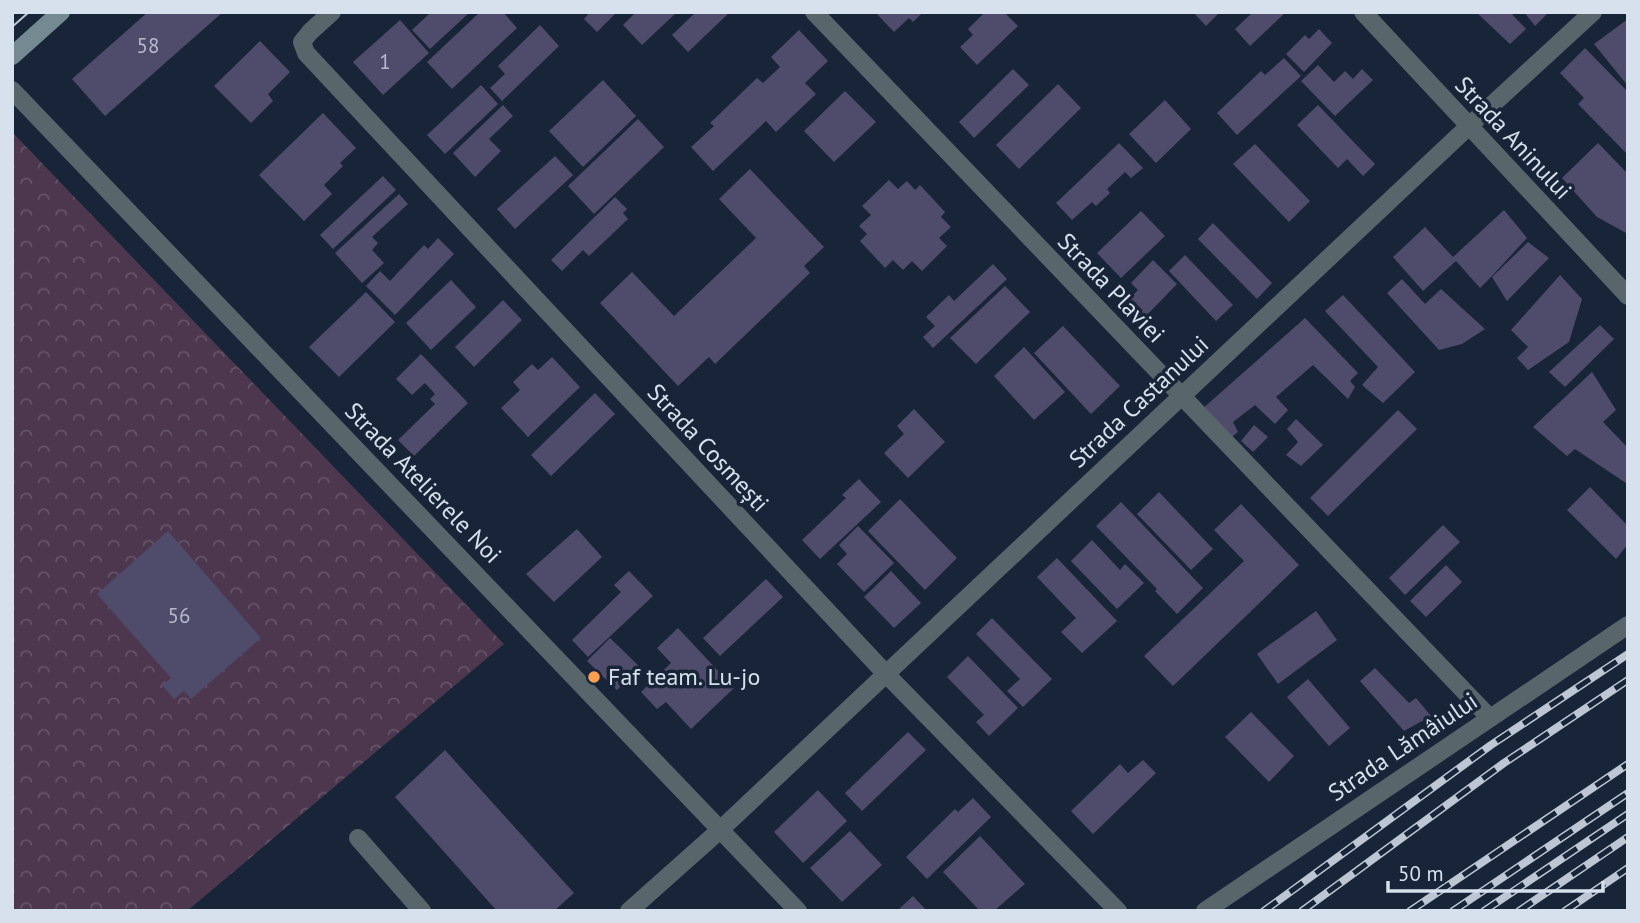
<svg xmlns="http://www.w3.org/2000/svg" width="1640" height="923" viewBox="0 0 1640 923" font-family="'PT Sans',sans-serif">
<style>
.forest{fill:url(#forest-crowns)}
.building{fill:#4f4b6b}
.lines{fill:none;stroke-linecap:round;stroke-linejoin:round}
.lane{stroke:#58656a;stroke-width:18}
.street{stroke:#58656a;stroke-width:18}
.secondary{stroke:#748991;stroke-width:18}
.tram{stroke:#bdc6d4;stroke-width:2}
.rail-casing{stroke:#bdc6d4;stroke-width:8}
.rail{stroke:#182538;stroke-width:5;stroke-dasharray:16;stroke-linecap:butt}
.poi-dot{fill:#fa9f4f;stroke:#182538;stroke-width:2.5}
.labels{text-anchor:middle;stroke-width:7;stroke-linejoin:round;paint-order:stroke}
.number-label{font-size:21px;fill:#b5bbcc}
.street-label{font-size:24px;fill:#d7e0ed;stroke:#182538}
.poi-label{font-size:24px;fill:#d7e0ed;stroke:#182538;text-anchor:start}
</style>
<defs>
<pattern id="forest-crowns" width="20" height="18" patternUnits="userSpaceOnUse" patternTransform="scale(1.75)"><rect width="20" height="18" fill="#4c374f"/><path d="M2 6a3 3 0 1 1 6 0M12 15a3 3 0 1 1 6 0" fill="none" stroke="#655469"/></pattern>
</defs>
<rect width="100%" height="100%" fill="#182538"/>
<path class="forest" d="M12,132L504,644L187,911H12Z"/>
<g class="building">
<path d="M148,12H223L105,116L72,79Z"/>
<path d="M431,12H470L430,49L412,30Z"/>
<path d="M480,12H503L517,28L452,89L427,62Z"/>
<path d="M590,12H617L597,32L584,19Z"/>
<path d="M636,12H677L642,45L623,25Z"/>
<path d="M696,12H730L688,52L672,35Z"/>
<path d="M880,12H923L913,22L909,18L894,32L877,14Z"/>
<path d="M985,12H1004L1018,26L977,65L960,47L973,35L968,29Z"/>
<path d="M1193,12H1220L1206,26Z"/>
<path d="M1253,12H1286L1250,46L1235,29Z"/>
<path d="M1476,12H1510L1526,29L1510,44Z"/>
<path d="M1524,12H1549L1535,26Z"/>
<path d="M1628,19V86L1594,44Z"/>
<path d="M400,20L429,53L383,95L353,62Z"/>
<path d="M540,25L559,46L502,101L490,88L505,74L498,66Z"/>
<path d="M1319,29L1332,43L1304,72L1286,54L1305,35L1309,39Z"/>
<path d="M799,30L828,61L805,83L816,94L776,132L766,121L713,171L691,147L714,126L710,123L757,78L763,83L780,67L771,57Z"/>
<path d="M260,41L290,72L268,94L273,101L251,123L214,86Z"/>
<path d="M1585,48L1628,92V155L1578,104L1584,98L1560,73Z"/>
<path d="M1284,58L1301,76L1237,135L1217,113L1261,71L1265,75Z"/>
<path d="M1318,65L1334,82L1345,71L1353,79L1362,69L1373,80L1335,116L1301,81Z"/>
<path d="M1013,69L1029,85L974,138L959,122Z"/>
<path d="M603,80L636,116L583,167L549,131Z"/>
<path d="M1058,84L1081,108L1019,169L996,145Z"/>
<path d="M481,85L498,104L445,154L427,135Z"/>
<path d="M845,91L876,122L834,162L804,131Z"/>
<path d="M1165,100L1191,129L1156,163L1129,134Z"/>
<path d="M503,105L513,116L489,139L501,151L475,177L453,153Z"/>
<path d="M1318,105L1375,164L1363,176L1347,159L1338,168L1297,125Z"/>
<path d="M323,113L356,148L340,163L343,166L324,185L332,194L304,221L259,175Z"/>
<path d="M638,119L664,147L594,214L568,186Z"/>
<path d="M1119,143L1143,168L1131,178L1125,172L1107,189L1110,193L1096,206L1092,202L1072,220L1056,203Z"/>
<path d="M1598,143L1628,174V234L1597,217L1562,178Z"/>
<path d="M1255,144L1310,201L1289,222L1233,164Z"/>
<path d="M555,156L573,175L515,229L497,209Z"/>
<path d="M750,169L824,247L804,266L810,273L715,364L709,357L678,386L600,303L632,272L674,316L756,238L719,199Z"/>
<path d="M383,176L396,190L333,249L320,235Z"/>
<path d="M889,180L898,189L907,181L915,190L920,185L945,212L941,217L951,227L939,238L947,246L922,271L912,261L903,270L893,260L885,268L860,241L867,234L859,226L871,215L862,206Z"/>
<path d="M399,194L408,204L372,237L378,243L372,250L384,263L362,283L335,253Z"/>
<path d="M615,197L627,209L623,213L628,219L589,256L583,250L562,271L551,260Z"/>
<path d="M1504,210L1527,238L1491,277L1480,288L1456,261L1423,291L1393,257L1425,227L1453,257Z"/>
<path d="M1141,211L1165,236L1121,278L1097,253Z"/>
<path d="M1213,223L1272,283L1257,299L1198,239Z"/>
<path d="M438,238L454,254L395,315L366,286L380,271L390,281L424,245L428,249Z"/>
<path d="M1528,242L1549,258L1507,301L1492,277Z"/>
<path d="M1185,255L1233,305L1216,321L1169,271Z"/>
<path d="M1153,260L1177,284L1144,318L1127,301L1138,290L1131,283Z"/>
<path d="M993,264L1007,279L933,348L923,337L935,326L926,317L949,295L954,301Z"/>
<path d="M1560,275L1582,299L1569,342L1528,370L1517,358L1528,347L1511,330Z"/>
<path d="M1402,279L1425,304L1441,289L1485,329L1462,344L1439,350L1387,293Z"/>
<path d="M451,280L476,307L431,350L406,323Z"/>
<path d="M1005,286L1030,312L976,364L950,338Z"/>
<path d="M366,292L395,322L339,377L309,347Z"/>
<path d="M1343,295L1415,372L1383,403L1362,385L1378,367L1325,311Z"/>
<path d="M503,300L522,320L474,367L455,347Z"/>
<path d="M1305,318L1358,373L1350,381L1355,387L1348,399L1313,365L1276,397L1288,410L1275,424L1255,405L1233,422L1238,432L1228,440L1201,410Z"/>
<path d="M1600,325L1614,339L1565,387L1549,372Z"/>
<path d="M1063,326L1120,386L1091,414L1034,353Z"/>
<path d="M1024,347L1065,392L1034,420L994,376Z"/>
<path d="M421,354L468,403L414,456L398,440L435,404L430,399L435,394L425,383L412,395L396,379Z"/>
<path d="M552,357L580,387L528,437L501,408L520,390L513,382L532,364L538,370Z"/>
<path d="M1592,372L1616,410L1603,422L1628,448V480L1626,483L1575,449L1567,456L1533,427Z"/>
<path d="M595,393L615,414L551,476L531,455Z"/>
<path d="M914,409L945,442L908,478L884,453L904,434L897,426Z"/>
<path d="M1398,410L1417,429L1328,516L1310,498Z"/>
<path d="M1296,419L1323,445L1301,466L1286,455L1298,442L1287,429Z"/>
<path d="M1254,425L1268,437L1253,452L1241,441Z"/>
<path d="M859,479L881,502L820,559L802,540L846,498L842,495Z"/>
<path d="M1590,487L1628,526V544L1616,559L1567,510Z"/>
<path d="M1159,492L1213,549L1191,570L1137,514Z"/>
<path d="M900,499L957,558L925,590L868,531Z"/>
<path d="M1121,502L1203,588L1177,614L1155,591L1157,589L1096,526Z"/>
<path d="M1241,504L1299,565L1173,686L1144,656L1244,561L1214,530Z"/>
<path d="M1443,525L1460,542L1405,595L1389,578Z"/>
<path d="M858,526L894,563L864,592L837,564L847,554L839,545Z"/>
<path d="M577,529L602,557L554,602L526,574Z"/>
<path d="M168,531L261,638L191,699L184,691L174,699L162,685L171,678L97,594Z"/>
<path d="M1092,540L1120,570L1125,564L1144,583L1117,609L1071,561Z"/>
<path d="M1057,558L1117,621L1082,653L1061,632L1076,618L1037,577Z"/>
<path d="M1446,565L1462,582L1426,617L1410,601Z"/>
<path d="M629,571L653,596L588,657L572,640L621,592L614,585Z"/>
<path d="M891,571L921,603L894,628L864,597Z"/>
<path d="M766,579L783,597L720,656L703,638Z"/>
<path d="M1316,611L1337,640L1278,684L1257,654Z"/>
<path d="M992,618L1052,679L1023,707L1007,691L1020,679L976,634Z"/>
<path d="M678,628L734,688L691,729L666,702L657,709L641,692L671,663L657,648Z"/>
<path d="M610,638L640,667L617,690L587,661Z"/>
<path d="M968,656L1018,708L989,736L976,722L984,715L947,677Z"/>
<path d="M1375,668L1409,703L1416,698L1431,716L1404,731L1360,681Z"/>
<path d="M1308,679L1350,728L1329,746L1287,697Z"/>
<path d="M1251,712L1294,756L1269,782L1225,737Z"/>
<path d="M908,732L926,750L862,811L845,793Z"/>
<path d="M445,750L574,893L554,911H497L395,797Z"/>
<path d="M1143,760L1156,773L1093,834L1071,811L1120,764L1128,773Z"/>
<path d="M818,790L847,821L803,863L774,832Z"/>
<path d="M973,798L991,817L927,879L906,857L955,809L958,812Z"/>
<path d="M850,831L882,865L842,902L810,868Z"/>
<path d="M980,836L1025,884L994,911H980L943,872Z"/>
<path d="M913,896L927,911H897Z"/>
</g>
<g class="lines">
<g class="lane">
<path d="M358,838L422,911"/>
<path d="M629,911L720,830"/>
</g>
<g class="street">
<path d="M332,12L310,32L302,42L306,53L886,674L1118,911"/>
<path d="M814,12L1490,718"/>
<path d="M1363,12L1628,296"/>
<path d="M12,90L798,911"/>
<path d="M720,830L1469,126L1593,12"/>
<path d="M1205,911L1628,625"/>
</g>
<path class="secondary" d="M12,56L61,12"/>
<path class="tram" d="M12,27L29,12"/>
<g class="rail-casing">
<g id="rail">
<path d="M1264,911L1491,745L1628,654"/>
<path d="M1302,911L1504,763L1628,680"/>
<path d="M1410,911L1628,764"/>
<path d="M1453,911L1628,793"/>
<path d="M1484,911L1628,814"/>
<path d="M1519,911L1628,837"/>
<path d="M1565,911L1628,868"/>
</g>
</g>
<use href="#rail" class="rail"/>
</g>
<circle class="poi-dot" cx="594" cy="677" r="7"/>
<g class="labels">
<g class="number-label">
<text x="148" y="53">58</text>
<text x="385" y="69">1</text>
<text x="179" y="623">56</text>
</g>
<g class="street-label">
<text transform="translate(1513 138) rotate(47)" y="8">Strada Aninului</text>
<text transform="translate(1111 288) rotate(46)" y="8">Strada Plaviei</text>
<text transform="translate(1139 402) rotate(-43)" y="8">Strada Castanului</text>
<text transform="translate(708 448) rotate(47)" y="8">Strada Cosmești</text>
<text transform="translate(423 483) rotate(46)" y="8">Strada Atelierele Noi</text>
<text transform="translate(1403 747) rotate(-34)" y="8">Strada Lămâiului</text>
</g>
<g class="poi-label">
<text x="608" y="685">Faf team. Lu-jo</text>
</g>
</g>
<rect width="1640" height="923" fill="none" stroke="#d7e0ed" stroke-width="28"/>
<path d="M1388 881v10h215v-10" fill="none" stroke="#d7e0ed" stroke-width="3.5"/>
<text x="1398" y="881" font-size="21" fill="#d7e0ed" stroke="#182538" stroke-width="5" paint-order="stroke">50 m</text>
</svg>
